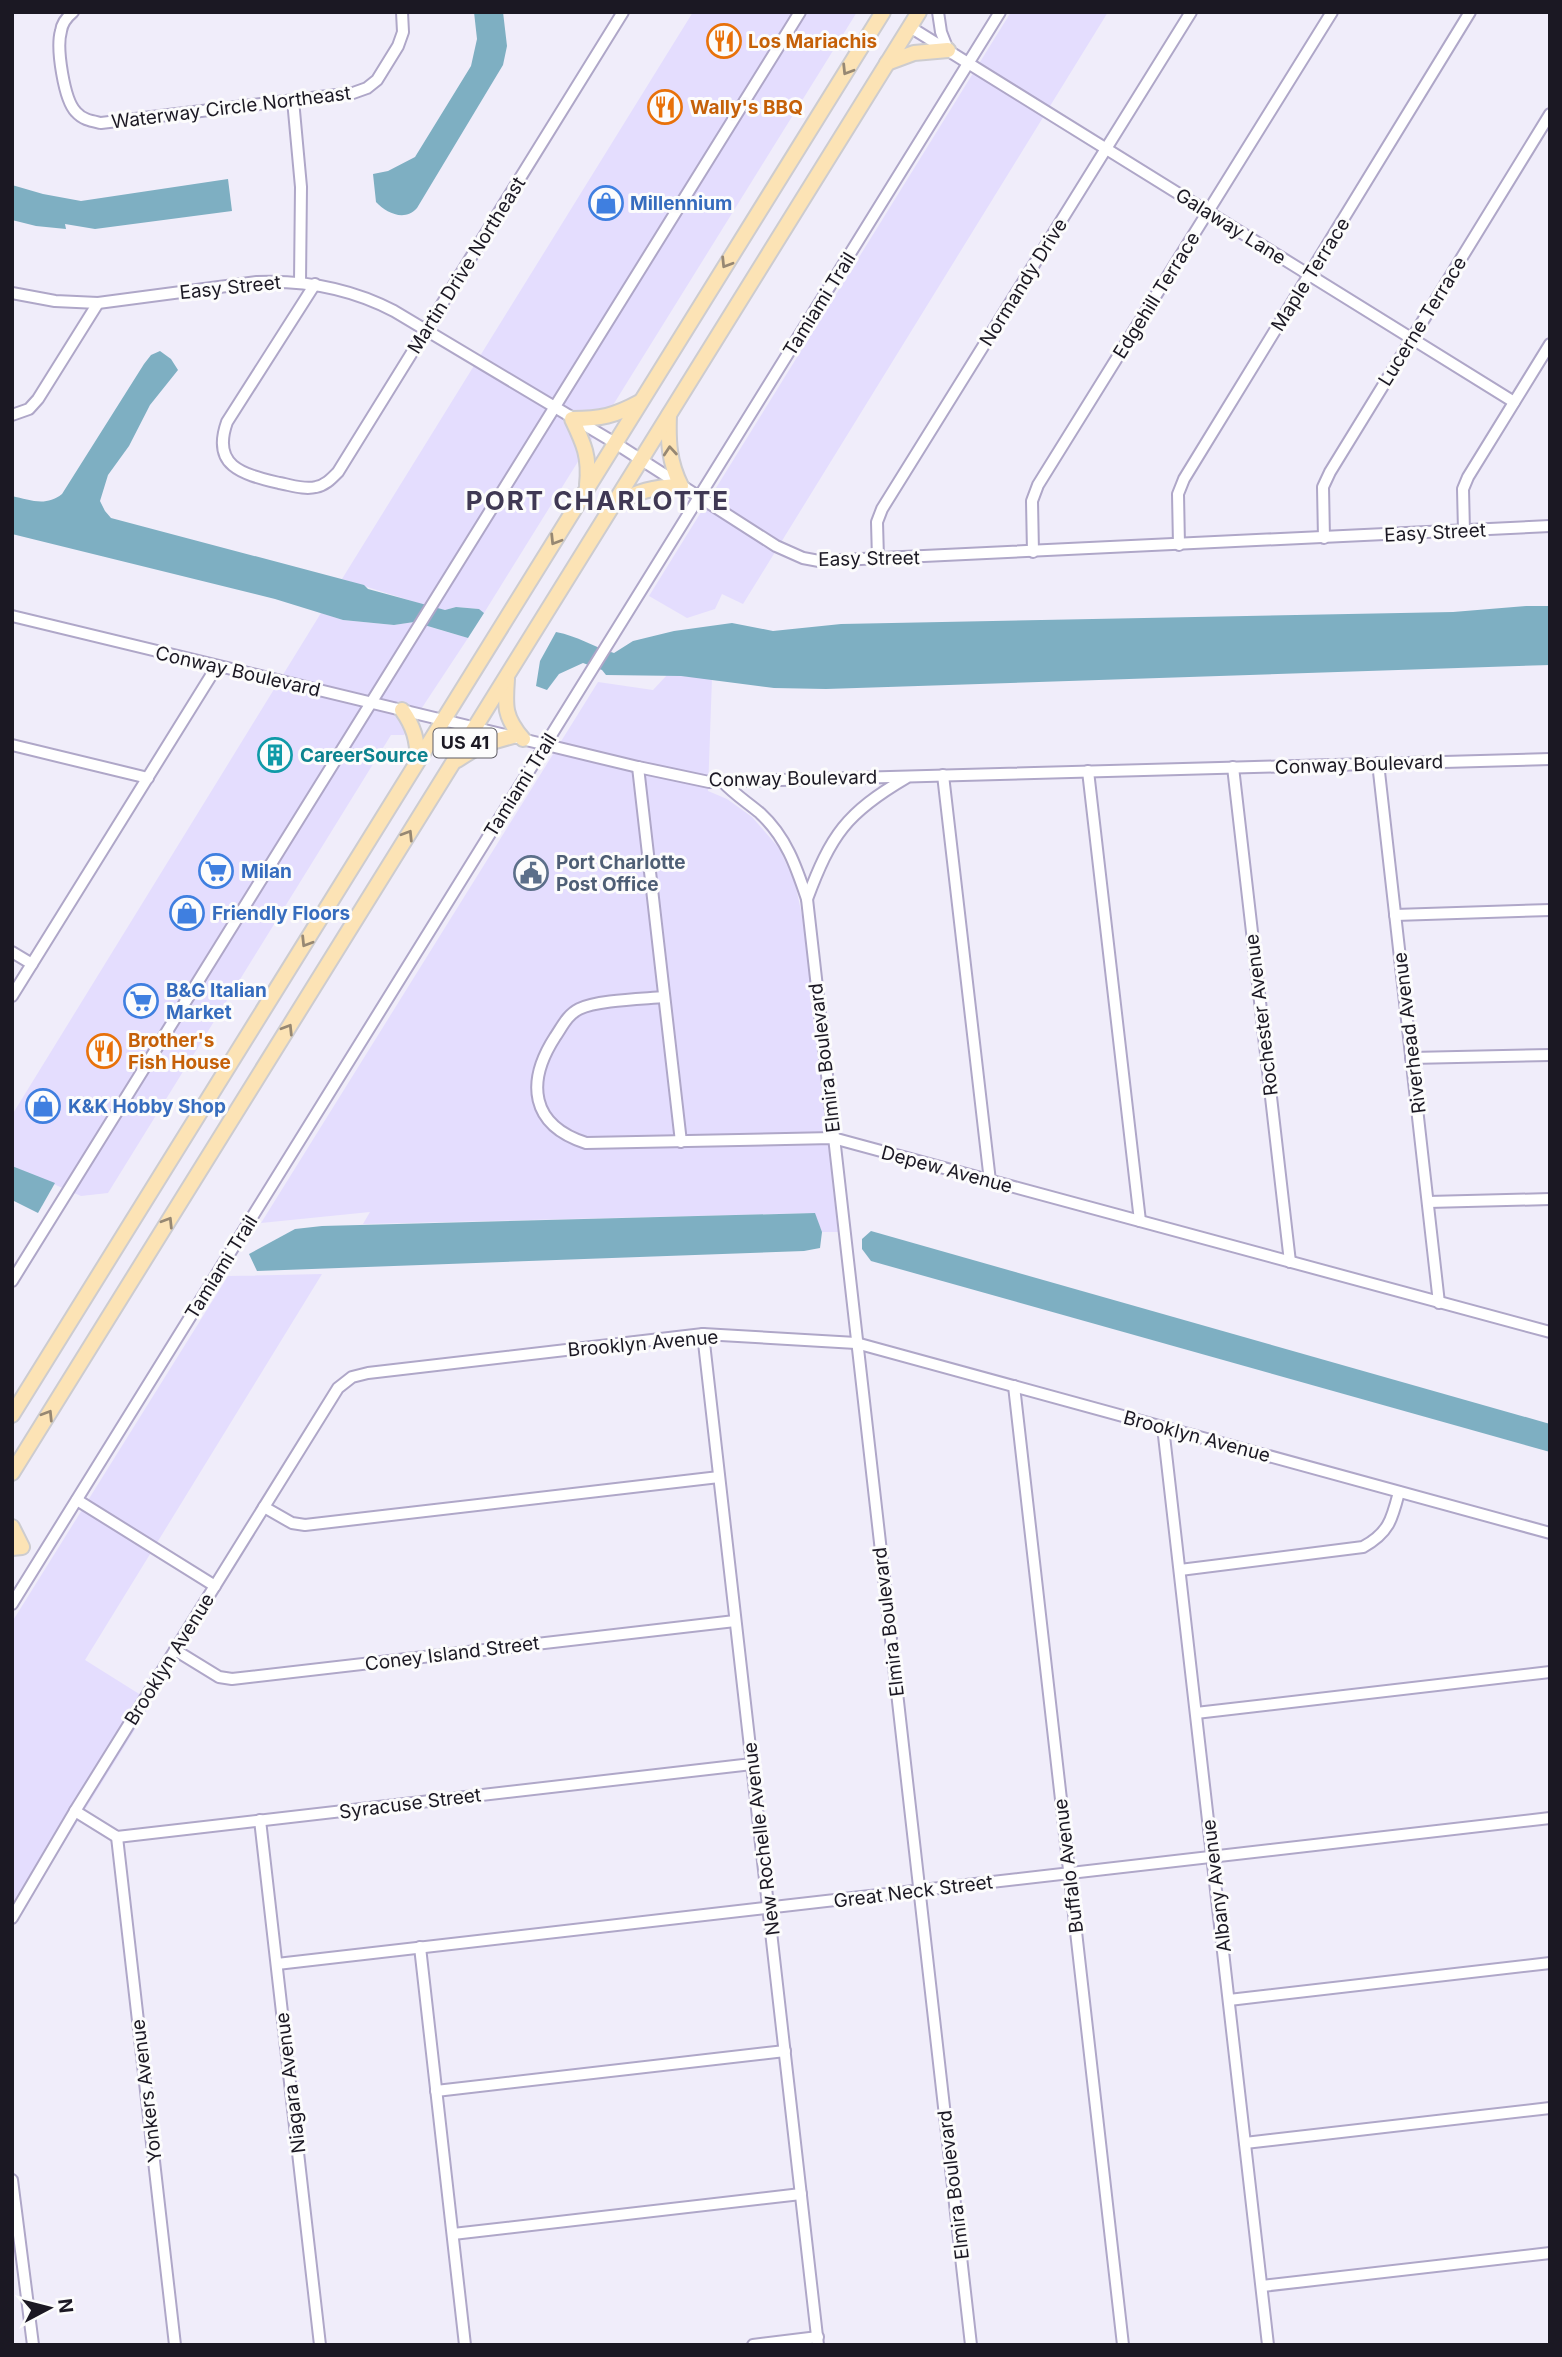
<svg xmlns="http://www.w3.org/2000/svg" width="1562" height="2357" viewBox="0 0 1562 2357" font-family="Inter,sans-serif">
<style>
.built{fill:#e4ddfe}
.water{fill:#7eafc2}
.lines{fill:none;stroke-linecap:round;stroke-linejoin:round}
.minor-casing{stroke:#afa7c8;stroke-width:14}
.major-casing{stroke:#cdcccf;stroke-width:18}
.minor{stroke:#fff;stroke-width:10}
.major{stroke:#fce3b5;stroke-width:14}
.oneway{stroke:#978873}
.labels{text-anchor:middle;stroke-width:6;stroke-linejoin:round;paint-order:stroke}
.shield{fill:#fcfcfc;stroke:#5e5c64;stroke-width:2}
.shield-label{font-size:18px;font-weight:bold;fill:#1b1823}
.food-label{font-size:19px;font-weight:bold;fill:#c56008;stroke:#fcfcfc;text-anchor:start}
.street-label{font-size:19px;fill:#1b1823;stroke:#fcfcfc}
.shop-label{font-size:19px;font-weight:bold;fill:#366cbe;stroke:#fcfcfc;text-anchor:start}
.culture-label{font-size:19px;font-weight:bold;fill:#0d838f;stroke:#fcfcfc;text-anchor:start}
.service-label{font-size:19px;font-weight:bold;fill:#4e5e75;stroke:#fcfcfc;text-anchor:start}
.district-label{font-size:26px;font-weight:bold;letter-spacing:2px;fill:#403954;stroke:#fcfcfc}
</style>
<rect width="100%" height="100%" fill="#f0edfa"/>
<g class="built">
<path d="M693,12H857L484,613L479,609L456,607L445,610L424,605L342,579Z"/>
<path d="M1011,12H1108L743,604L722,594L715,609L687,618L649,596Z"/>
<path d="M321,613L343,620L394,625L413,622L468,638L404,735H391L108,1193L81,1196L12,1166V1115Z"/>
<path d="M667,675L712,678L708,791L727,799L752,817L779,848L795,883L803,920L838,1232H822L814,1213L363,1224L370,1212L261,1223L598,682L653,690Z"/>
<path d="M322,1274L85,1660L152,1702L12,1927V1622L228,1276Z"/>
</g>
<g class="water">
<path d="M474,12H503L507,46L503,65L417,208C405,222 386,213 376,202L373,174L388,171L415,157L471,66L477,39Z"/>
<path d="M228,179L232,211L95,229L65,224L66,229L36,226L12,220V185L43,194L81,201Z"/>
<path d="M160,351L171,359L178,370L150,405L129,446L108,475L100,501L105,511L111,518L364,585L368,589L445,610L456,607L479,609L484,613L468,638L414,622L394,625L343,620L275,599L12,534V496C30,500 46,507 62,494L144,364L151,355Z"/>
<path d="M1526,606H1550V665L826,689L774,688L681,676L606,675L602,670L583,663L559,674L547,690L536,686L540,661L556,632C578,636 593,647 614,653L633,641L674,631L732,623L773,631L841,624L1453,612Z"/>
<path d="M12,1166L55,1183L38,1213L12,1200Z"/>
<path d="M815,1213L822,1232L820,1248L804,1251L257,1271L249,1254L295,1229L322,1226Z"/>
<path d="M871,1231L1550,1424V1452L871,1261L862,1249V1239Z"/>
</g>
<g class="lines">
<g class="minor-casing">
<g id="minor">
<path d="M73,12C67,17 62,23 61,31C56,48 64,100 76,112C83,120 92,121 101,123L353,93L367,88L377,80L398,46L403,32L402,12"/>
<path d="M938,12L941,32L948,50"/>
<path d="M910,27L1514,402"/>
<path d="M293,100L301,187L300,282"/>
<path d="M315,284L227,422C211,467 243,474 279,483C291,485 304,490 316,487C326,485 332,478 338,472L623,12"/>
<path d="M12,293L55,301L98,303L257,282C306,280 350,288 394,311L615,443L776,546L803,558L819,561L1550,526"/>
<path d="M12,415L29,409L38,399L98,303"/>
<path d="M1464,531L1463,489L1468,477L1550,344"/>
<path d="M1324,538L1323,487L1330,472L1550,114"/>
<path d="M1179,545L1178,494L1184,479L1470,12"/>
<path d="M1033,552L1032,501L1038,485L1332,12"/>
<path d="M878,559L877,522L882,509L1191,12"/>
<path d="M12,616L638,767L709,782L1550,759"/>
<path d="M12,745L148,778"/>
<path d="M1378,763L1439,1303"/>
<path d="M638,767L681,1142"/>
<path d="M1233,767L1290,1262"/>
<path d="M1088,771L1140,1221"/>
<path d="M943,775L990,1181"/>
<path d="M722,781C734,794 747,802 760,813C786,837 796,866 807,899L971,2345"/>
<path d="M807,899C831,835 846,813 906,778"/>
<path d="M1395,915L1550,910"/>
<path d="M12,952L32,964"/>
<path d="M12,996L217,666"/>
<path d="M664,997C642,999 597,1000 579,1009C567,1015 562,1027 555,1037C526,1082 530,1125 586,1143L833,1138L1550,1332"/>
<path d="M1411,1058L1550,1055"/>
<path d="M1428,1202L1550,1199"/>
<path d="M12,1281L800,12"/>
<path d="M703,1334L818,2345"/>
<path d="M1014,1386L1123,2345"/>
<path d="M1163,1427L1268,2345"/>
<path d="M77,1500L215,1586"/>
<path d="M264,1507L292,1523L305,1525L719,1477"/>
<path d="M1180,1570L1363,1547C1389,1533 1392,1519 1399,1492"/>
<path d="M12,1604L1000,12"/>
<path d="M175,1650L219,1677L232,1679L735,1621"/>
<path d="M1196,1713L1550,1672"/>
<path d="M75,1811L117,1837L752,1764"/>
<path d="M260,1820L320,2345"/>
<path d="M117,1837L175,2345"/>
<path d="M12,1918L75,1811L338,1388L352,1377L368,1373L703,1334L856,1343L1550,1533"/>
<path d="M420,1947L465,2345"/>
<path d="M277,1964L1550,1818"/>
<path d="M1229,2000L1550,1963"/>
<path d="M436,2091L785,2051"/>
<path d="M1245,2143L1550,2108"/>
<path d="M12,2180L33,2345"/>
<path d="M453,2234L801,2194"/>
<path d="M1262,2286L1550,2253"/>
<path d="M753,2345L818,2337"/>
</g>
</g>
<g class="major-casing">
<g id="major">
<path d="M887,63L914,53L948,50"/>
<path d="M587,485C590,457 584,444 572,419C601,419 614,416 640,402"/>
<path d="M614,504C639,491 652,487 681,486C669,462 668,442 669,415"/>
<path d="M507,679C505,706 504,717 523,739"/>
<path d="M402,710C414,727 417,739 418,760"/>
<path d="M457,760L481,745L513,736"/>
<path d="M12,1415L883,12"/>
<path d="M12,1473L919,12"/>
<path d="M12,1527L22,1547L12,1548"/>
</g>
</g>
<use href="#minor" class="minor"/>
<use href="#major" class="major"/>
</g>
<defs><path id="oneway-chevron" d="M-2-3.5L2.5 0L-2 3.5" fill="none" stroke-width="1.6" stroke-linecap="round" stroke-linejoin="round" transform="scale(1.75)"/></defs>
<g class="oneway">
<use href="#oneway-chevron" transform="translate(847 70) rotate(122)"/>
<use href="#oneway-chevron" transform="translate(726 263) rotate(122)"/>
<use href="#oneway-chevron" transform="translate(670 451) rotate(-95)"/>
<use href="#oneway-chevron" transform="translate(555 540) rotate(122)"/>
<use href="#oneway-chevron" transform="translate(408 835) rotate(-58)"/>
<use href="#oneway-chevron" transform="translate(306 942) rotate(122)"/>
<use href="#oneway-chevron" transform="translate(288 1029) rotate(-58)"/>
<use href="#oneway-chevron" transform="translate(168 1222) rotate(-58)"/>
<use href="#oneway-chevron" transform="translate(48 1415) rotate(-58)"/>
</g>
<defs>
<g id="restaurant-ring" transform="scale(1.75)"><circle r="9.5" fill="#fcfcfc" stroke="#e8710a" stroke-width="1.5"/><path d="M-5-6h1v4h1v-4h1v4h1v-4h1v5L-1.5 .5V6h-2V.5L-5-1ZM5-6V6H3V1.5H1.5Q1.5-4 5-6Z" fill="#e8710a"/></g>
<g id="shop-ring" transform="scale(1.75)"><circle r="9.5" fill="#fcfcfc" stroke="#3f7fe0" stroke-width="1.5"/><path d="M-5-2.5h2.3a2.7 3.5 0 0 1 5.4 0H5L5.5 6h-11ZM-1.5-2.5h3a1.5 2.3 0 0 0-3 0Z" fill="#3f7fe0"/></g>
<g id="building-ring" transform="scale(1.75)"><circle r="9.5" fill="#fcfcfc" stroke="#0f9aa8" stroke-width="1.5"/><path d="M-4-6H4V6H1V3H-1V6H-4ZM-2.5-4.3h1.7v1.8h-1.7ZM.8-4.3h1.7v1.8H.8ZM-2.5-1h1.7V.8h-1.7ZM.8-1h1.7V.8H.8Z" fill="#0f9aa8"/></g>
<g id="supermarket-ring" transform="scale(1.75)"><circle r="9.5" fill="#fcfcfc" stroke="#3f7fe0" stroke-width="1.5"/><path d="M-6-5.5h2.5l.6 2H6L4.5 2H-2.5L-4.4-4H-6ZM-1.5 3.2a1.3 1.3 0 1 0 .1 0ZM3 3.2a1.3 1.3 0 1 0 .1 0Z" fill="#3f7fe0"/></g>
<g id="civic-ring" transform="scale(1.75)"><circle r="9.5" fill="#fcfcfc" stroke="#5c6f8a" stroke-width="1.5"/><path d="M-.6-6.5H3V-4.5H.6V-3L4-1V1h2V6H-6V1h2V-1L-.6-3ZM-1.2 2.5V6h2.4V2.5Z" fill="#5c6f8a"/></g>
</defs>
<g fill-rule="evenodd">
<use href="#restaurant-ring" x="724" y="41"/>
<use href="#restaurant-ring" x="665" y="107"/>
<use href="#shop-ring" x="606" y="203"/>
<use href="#building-ring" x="275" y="755"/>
<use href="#supermarket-ring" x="216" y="871"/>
<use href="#civic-ring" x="531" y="873"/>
<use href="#shop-ring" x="187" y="913"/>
<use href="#supermarket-ring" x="141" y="1001"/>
<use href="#restaurant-ring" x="104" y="1051"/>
<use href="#shop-ring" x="43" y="1106"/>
</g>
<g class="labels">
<rect class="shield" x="433.5" y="728.5" width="63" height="29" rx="5"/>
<g class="shield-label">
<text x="465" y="749">US 41</text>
</g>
<g class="food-label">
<text x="748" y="48">Los Mariachis</text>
<text x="690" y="114">Wally's BBQ</text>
<text x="128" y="1047">Brother's<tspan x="128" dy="22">Fish House</tspan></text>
</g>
<g class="street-label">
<text transform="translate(231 107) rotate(-7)" y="7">Waterway Circle Northeast</text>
<text transform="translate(1231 226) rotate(32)" y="7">Galaway Lane</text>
<text transform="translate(466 265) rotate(-58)" y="7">Martin Drive Northeast</text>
<text transform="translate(1310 274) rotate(-58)" y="7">Maple Terrace</text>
<text transform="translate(1023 282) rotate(-58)" y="7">Normandy Drive</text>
<text transform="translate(230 287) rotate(-6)" y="7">Easy Street</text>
<text transform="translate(1156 295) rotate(-58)" y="7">Edgehill Terrace</text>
<text transform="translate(819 304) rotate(-58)" y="7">Tamiami Trail</text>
<text transform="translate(1422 321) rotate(-58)" y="7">Lucerne Terrace</text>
<text transform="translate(1435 532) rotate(-3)" y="7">Easy Street</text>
<text transform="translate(869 558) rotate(-1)" y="7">Easy Street</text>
<text transform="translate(238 671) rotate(13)" y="7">Conway Boulevard</text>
<text transform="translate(1359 764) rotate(-2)" y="7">Conway Boulevard</text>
<text transform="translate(793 778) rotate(-1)" y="7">Conway Boulevard</text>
<text transform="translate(520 785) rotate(-58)" y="7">Tamiami Trail</text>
<text transform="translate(1261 1015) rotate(-97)" y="7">Rochester Avenue</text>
<text transform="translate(1409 1033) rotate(-97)" y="7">Riverhead Avenue</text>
<text transform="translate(824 1058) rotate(-97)" y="7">Elmira Boulevard</text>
<text transform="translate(947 1169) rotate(15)" y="7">Depew Avenue</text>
<text transform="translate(221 1267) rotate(-58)" y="7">Tamiami Trail</text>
<text transform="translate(643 1343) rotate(-5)" y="7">Brooklyn Avenue</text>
<text transform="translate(1197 1436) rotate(15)" y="7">Brooklyn Avenue</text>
<text transform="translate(888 1622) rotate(-97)" y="7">Elmira Boulevard</text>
<text transform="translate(452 1653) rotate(-7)" y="7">Coney Island Street</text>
<text transform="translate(169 1659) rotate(-58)" y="7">Brooklyn Avenue</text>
<text transform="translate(410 1803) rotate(-7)" y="7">Syracuse Street</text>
<text transform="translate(761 1839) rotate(-97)" y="7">New Rochelle Avenue</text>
<text transform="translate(1068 1866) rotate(-97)" y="7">Buffalo Avenue</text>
<text transform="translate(1216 1886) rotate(-97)" y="7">Albany Avenue</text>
<text transform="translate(913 1891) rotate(-7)" y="7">Great Neck Street</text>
<text transform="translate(290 2083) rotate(-97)" y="7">Niagara Avenue</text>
<text transform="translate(146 2091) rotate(-97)" y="7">Yonkers Avenue</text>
<text transform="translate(953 2185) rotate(-97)" y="7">Elmira Boulevard</text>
</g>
<g class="shop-label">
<text x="630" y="210">Millennium</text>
<text x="241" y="878">Milan</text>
<text x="212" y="920">Friendly Floors</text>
<text x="166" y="997">B&amp;G Italian<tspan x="166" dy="22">Market</tspan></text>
<text x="68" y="1113">K&amp;K Hobby Shop</text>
</g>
<g class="culture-label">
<text x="300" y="762">CareerSource</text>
</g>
<g class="service-label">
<text x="556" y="869">Port Charlotte<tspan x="556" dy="22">Post Office</tspan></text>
</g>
<g class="district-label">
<text x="598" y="510">PORT CHARLOTTE</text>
</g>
</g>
<rect width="1562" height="2357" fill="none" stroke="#1b1823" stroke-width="28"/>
<g transform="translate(49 2308) rotate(83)" stroke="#fcfcfc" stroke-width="5" paint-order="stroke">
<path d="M0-5L12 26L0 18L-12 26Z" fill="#1b1823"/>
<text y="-10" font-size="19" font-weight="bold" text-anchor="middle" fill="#1b1823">N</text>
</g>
</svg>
